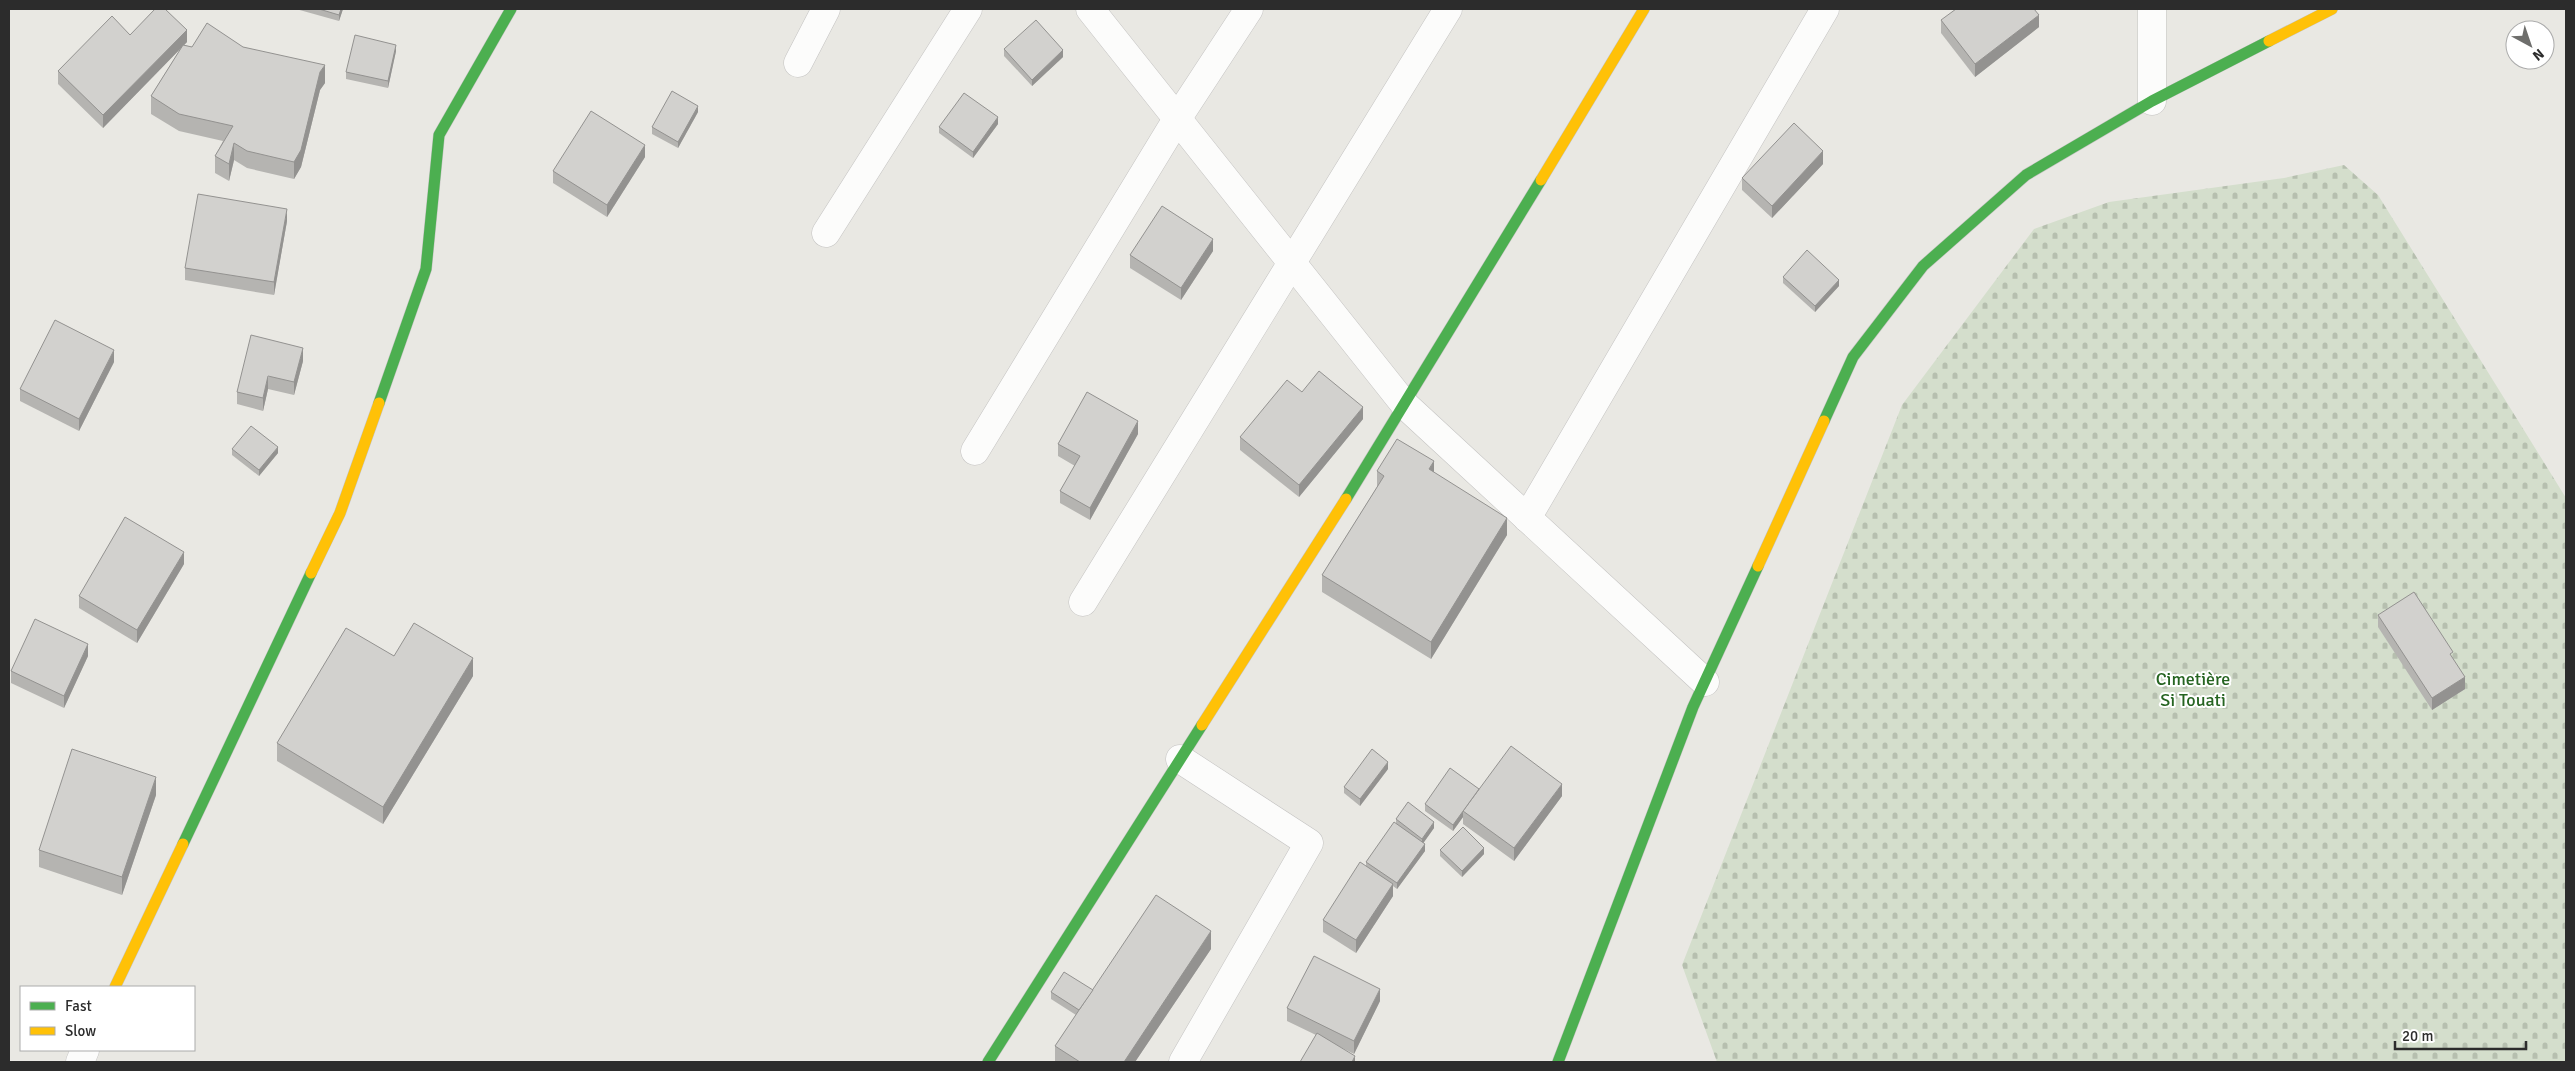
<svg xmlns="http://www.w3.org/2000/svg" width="2575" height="1071" viewBox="0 0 2575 1071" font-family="Signika,sans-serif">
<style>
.cemetery{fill:url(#cemetery-stones)}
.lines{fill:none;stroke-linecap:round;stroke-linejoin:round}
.street-casing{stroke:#c4c3c2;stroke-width:29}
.fast-casing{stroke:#c4c3c2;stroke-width:12}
.slow-casing{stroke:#c4c3c2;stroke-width:12}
.street{stroke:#fcfcfb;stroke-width:28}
.fast{stroke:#4caf50;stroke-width:11}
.slow{stroke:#ffc107;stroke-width:11}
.wall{fill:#b5b4b1}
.shaded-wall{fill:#939290}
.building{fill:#d2d1ce;stroke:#939290}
.labels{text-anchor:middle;stroke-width:4;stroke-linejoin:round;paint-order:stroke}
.park-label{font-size:18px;fill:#266421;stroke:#fff}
</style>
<defs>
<pattern id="cemetery-stones" width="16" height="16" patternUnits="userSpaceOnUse" patternTransform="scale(1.25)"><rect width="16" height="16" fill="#d4decc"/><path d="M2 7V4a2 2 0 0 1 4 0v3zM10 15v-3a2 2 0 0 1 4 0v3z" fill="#b6bfaf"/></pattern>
</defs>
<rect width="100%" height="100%" fill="#e9e8e3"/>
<path class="cemetery" d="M2344,165L2378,195L2566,498V1062H1717L1682,965L1902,405L2034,229L2109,202L2284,178Z"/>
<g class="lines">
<g class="street-casing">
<g id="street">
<path d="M1090,9L1405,405L1705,682"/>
<path d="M2152,9V101"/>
<path d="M798,63L826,9"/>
<path d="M826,233L968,9"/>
<path d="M975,451L1177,119L1249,9"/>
<path d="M1527,518L1825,9"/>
<path d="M1083,602L1448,9"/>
<path d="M1180,759L1309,843L1183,1062"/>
<path d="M80,1062L85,1050"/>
</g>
</g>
<g class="fast-casing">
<g id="fast">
<path d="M379,403L426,269L439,135L511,9"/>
<path d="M1824,421L1853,357L1923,266L2026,175L2152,101L2269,41"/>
<path d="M1346,499L1541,180"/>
<path d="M183,844L311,573"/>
<path d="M988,1062L1202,725"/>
<path d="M1558,1062L1693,707L1758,566"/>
</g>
</g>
<g class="slow-casing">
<g id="slow">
<path d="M2269,41L2332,9"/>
<path d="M1541,180L1644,9"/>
<path d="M1758,566L1824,421"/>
<path d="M311,573L340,513L379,403"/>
<path d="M1202,725L1346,499"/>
<path d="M115,987L183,844"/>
</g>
</g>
<use href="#street" class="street"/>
<use href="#fast" class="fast"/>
<use href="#slow" class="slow"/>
</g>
<g class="wall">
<path d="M296,9H343L339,21Z"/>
<path d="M1941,20L2039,27L1975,77L1941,33Z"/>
<path d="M130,35L187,42L184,45L192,47H243L325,83L320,90L301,167L294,179L247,168L234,160L229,181L215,173V156L223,141L179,131L151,114V96L181,48L103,128L58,84V71Z"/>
<path d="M1004,49L1063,57L1032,86L1004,56Z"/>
<path d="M396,51L388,88L346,79V72Z"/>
<path d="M698,112L678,148L652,134V127Z"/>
<path d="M998,124L973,158L939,133V127Z"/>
<path d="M645,157L607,217L553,183V171Z"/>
<path d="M1823,164L1772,218L1742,190V178Z"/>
<path d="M287,221L274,295L185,280V268Z"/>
<path d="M1213,251L1181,300L1130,268V255Z"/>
<path d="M1783,277L1839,286L1815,312L1783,283Z"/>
<path d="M303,361L294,395L268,389L263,411L237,404V392Z"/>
<path d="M114,362L79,431L20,401V389Z"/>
<path d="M1302,392L1363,419L1299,497L1240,450V437Z"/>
<path d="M1138,434L1090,520L1060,503V491L1075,466L1058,456V444Z"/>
<path d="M232,449L278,453L259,476L232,455Z"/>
<path d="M1377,471L1434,473L1507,535L1431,659L1322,592V575L1377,487Z"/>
<path d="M184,564L137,643L79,608V596Z"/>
<path d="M2378,615L2465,689L2432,710L2378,627Z"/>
<path d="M88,656L64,708L11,683V671Z"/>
<path d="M394,656L473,676L383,824L277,761V743Z"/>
<path d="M1388,769L1360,806L1344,793V787Z"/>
<path d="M1479,789L1562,796L1514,861L1463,824V817L1453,831L1425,811V804Z"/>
<path d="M156,795L122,895L39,867V850Z"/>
<path d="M1396,819L1434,828L1423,843L1425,851L1397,889L1393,886V896L1356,953L1323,932V920L1366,867V862L1396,824Z"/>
<path d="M1440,850L1484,854L1462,877L1440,856Z"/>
<path d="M1211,949L1135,1062H1055V1046L1076,1015L1051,999V992L1093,990Z"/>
<path d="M1380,1001L1354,1054L1338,1046L1355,1062L1316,1035L1287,1021V1008Z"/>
</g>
<g class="shaded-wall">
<path d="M341,9H343L339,21V15Z"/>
<path d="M2039,15V27L1975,77V64Z"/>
<path d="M187,30V42L103,128V115Z"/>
<path d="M396,45V51L388,88V81Z"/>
<path d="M1063,50V57L1032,86V80Z"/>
<path d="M325,65V83L320,90L301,167L294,179V162L320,72Z"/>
<path d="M698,106V112L678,148V142Z"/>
<path d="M998,117V124L973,158V152Z"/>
<path d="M234,143V160L229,181V164Z"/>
<path d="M645,145V157L607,217V205Z"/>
<path d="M1823,151V164L1772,218V206Z"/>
<path d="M287,209V221L274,295V282Z"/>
<path d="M1213,239V251L1181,300V288Z"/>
<path d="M1839,280V286L1815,312V306Z"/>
<path d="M303,348V361L294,395V382Z"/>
<path d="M114,350V362L79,431V419Z"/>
<path d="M268,376V389L263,411V398Z"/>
<path d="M1363,407V419L1299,497V485Z"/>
<path d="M1138,421V434L1090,520V508Z"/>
<path d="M278,447V453L259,476V470Z"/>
<path d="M1434,461V479L1429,469Z"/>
<path d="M1507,518V535L1431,659V642Z"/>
<path d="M184,552V564L137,643V630Z"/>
<path d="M88,644V656L64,708V696Z"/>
<path d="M473,658V676L383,824V807Z"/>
<path d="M2465,677V689L2432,710V698Z"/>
<path d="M1388,762V769L1360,806V799Z"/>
<path d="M156,777V795L122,895V877Z"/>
<path d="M1562,784V796L1514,861V848Z"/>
<path d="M1463,811V817L1453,831V825Z"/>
<path d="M1434,822V828L1422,845V839Z"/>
<path d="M1425,844V851L1397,889V883Z"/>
<path d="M1484,848V854L1462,877V871Z"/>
<path d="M1393,884V896L1356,953V940Z"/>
<path d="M1211,931V949L1135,1062H1124Z"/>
<path d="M1380,989V1001L1354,1054V1041Z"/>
<path d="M1355,1056V1062H1352Z"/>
</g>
<g class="building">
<path d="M155,9H165L187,30L103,115L58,71L112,16L130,35Z"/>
<path d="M319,9H341L339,15Z"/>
<path d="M1956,9H2034L2039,15L1975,64L1941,20Z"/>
<path d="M1036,20L1063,50L1032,80L1004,49Z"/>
<path d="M207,23L243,47L325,65L320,72L301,150L294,162L247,151L234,143L229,164L215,156L233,126L179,114L151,96L183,45L192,47Z"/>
<path d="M355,35L396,45L388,81L346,72Z"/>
<path d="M672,91L698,106L678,142L652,127Z"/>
<path d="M964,93L998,117L973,152L939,127Z"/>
<path d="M591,111L645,145L607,205L553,171Z"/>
<path d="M1794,123L1823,151L1772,206L1742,178Z"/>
<path d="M198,194L287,209L274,282L185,268Z"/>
<path d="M1162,206L1213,239L1181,288L1130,255Z"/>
<path d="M1807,250L1839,280L1815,306L1783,277Z"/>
<path d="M55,320L114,350L79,419L20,389Z"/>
<path d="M251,335L303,348L294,382L268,376L263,398L237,392Z"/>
<path d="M1319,371L1363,407L1299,485L1240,437L1287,380L1302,392Z"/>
<path d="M1087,392L1138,421L1090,508L1060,491L1080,456L1058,444Z"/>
<path d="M251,426L278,447L259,470L232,449Z"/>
<path d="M1397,439L1434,461L1429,469L1507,518L1431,642L1322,575L1384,476L1377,471Z"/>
<path d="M125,517L184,552L137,630L79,596Z"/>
<path d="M2414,592L2453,652L2450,654L2465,677L2432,698L2378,615Z"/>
<path d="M35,619L88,644L64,696L11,671Z"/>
<path d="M414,623L473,658L383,807L277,743L346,628L394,656Z"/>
<path d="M1511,746L1562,784L1514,848L1463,811Z"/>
<path d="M72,749L156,777L122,877L39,850Z"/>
<path d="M1372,749L1388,762L1360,799L1344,787Z"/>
<path d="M1450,768L1479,789L1453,825L1425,804Z"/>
<path d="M1408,802L1434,822L1422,839L1396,819Z"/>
<path d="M1394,822L1425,844L1397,883L1366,862Z"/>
<path d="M1463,827L1484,848L1462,871L1440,850Z"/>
<path d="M1360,862L1393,884L1356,940L1323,920Z"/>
<path d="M1156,895L1211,931L1124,1062H1080L1055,1046Z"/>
<path d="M1314,956L1380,989L1354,1041L1287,1008Z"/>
<path d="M1064,972L1093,990L1079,1010L1051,992Z"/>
<path d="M1317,1033L1355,1056L1352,1062H1300Z"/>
</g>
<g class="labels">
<g class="park-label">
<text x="2193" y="685">Cimetière<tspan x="2193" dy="21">Si Touati</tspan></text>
</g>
</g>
<rect width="2575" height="1071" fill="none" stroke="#2c2c2c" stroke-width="20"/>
<rect x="20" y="986" width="175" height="65" fill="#ffffff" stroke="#ababab"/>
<rect x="30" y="1002" width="25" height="8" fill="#4caf50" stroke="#ababab"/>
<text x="65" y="1011" font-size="15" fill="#2c2c2c">Fast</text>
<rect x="30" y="1027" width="25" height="8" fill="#ffc107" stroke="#ababab"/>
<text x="65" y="1036" font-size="15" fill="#2c2c2c">Slow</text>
<g transform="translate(2530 45) rotate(140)"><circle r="24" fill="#ffffff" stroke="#ababab"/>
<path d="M0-4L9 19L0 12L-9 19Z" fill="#6e6e6c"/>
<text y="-8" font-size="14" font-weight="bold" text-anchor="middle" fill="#2c2c2c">N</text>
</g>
<path d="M2395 1041v8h131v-8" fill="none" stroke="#2c2c2c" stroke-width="2.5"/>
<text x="2402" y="1041" font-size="15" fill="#2c2c2c" stroke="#ffffff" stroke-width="4" paint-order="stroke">20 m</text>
</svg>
